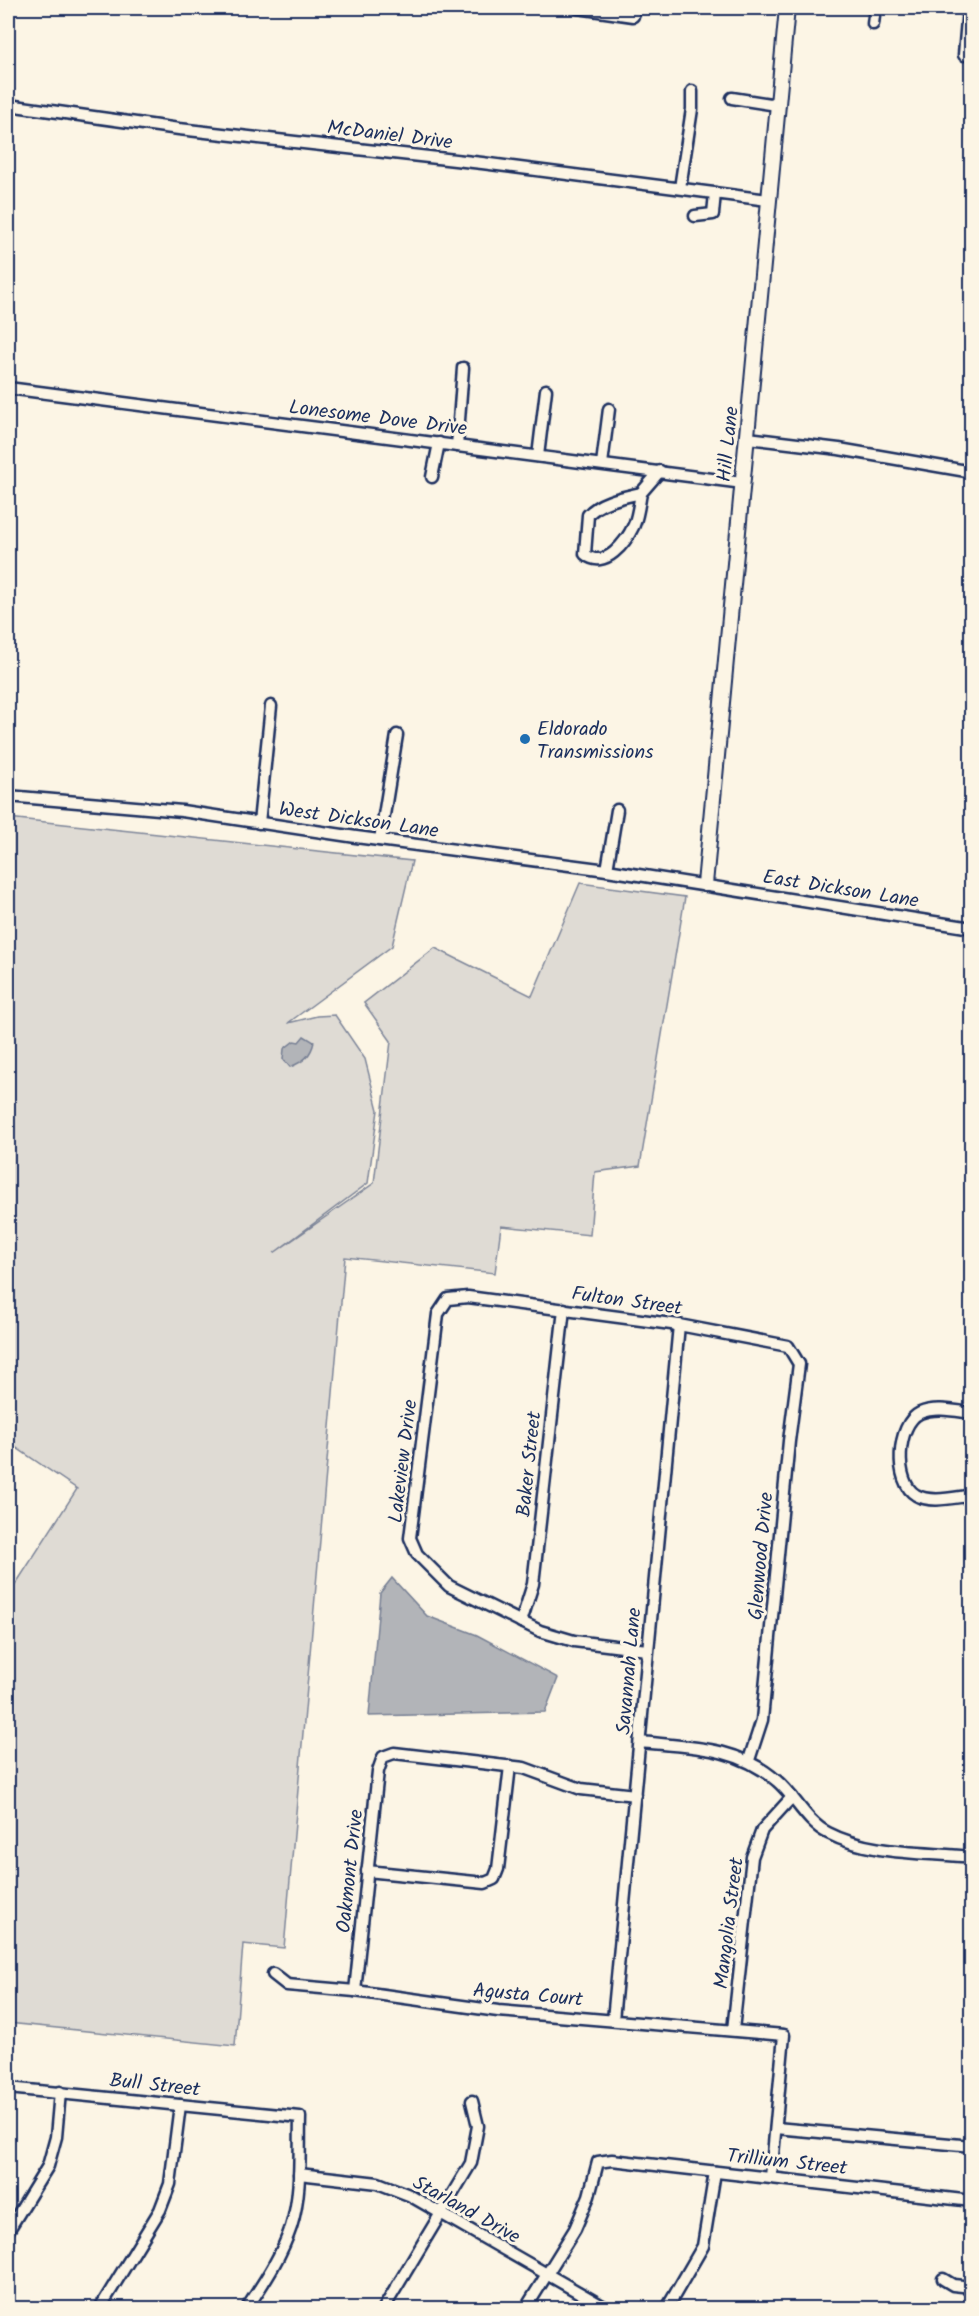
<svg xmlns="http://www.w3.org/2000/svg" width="979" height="2316" viewBox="0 0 979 2316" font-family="Kalam,sans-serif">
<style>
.green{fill:#dfdbd4;stroke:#7d8599;stroke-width:1.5}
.water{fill:#b2b4b8;stroke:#767f94;stroke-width:1.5}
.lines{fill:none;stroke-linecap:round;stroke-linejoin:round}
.street-casing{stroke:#1b2f5e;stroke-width:15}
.secondary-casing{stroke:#1b2f5e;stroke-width:18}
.street{stroke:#fcf5e5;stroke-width:10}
.secondary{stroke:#fcf5e5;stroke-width:14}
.poi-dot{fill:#1f6fb2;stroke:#fcf5e5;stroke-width:2}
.labels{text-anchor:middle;stroke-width:6;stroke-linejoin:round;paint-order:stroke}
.street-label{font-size:20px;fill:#1b2f5e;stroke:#fcf5e5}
.poi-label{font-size:20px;fill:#1b2f5e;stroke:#fcf5e5;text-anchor:start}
</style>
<rect width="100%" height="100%" fill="#fcf5e5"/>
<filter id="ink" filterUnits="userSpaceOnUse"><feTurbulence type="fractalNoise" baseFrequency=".0167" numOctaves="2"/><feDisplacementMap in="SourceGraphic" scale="12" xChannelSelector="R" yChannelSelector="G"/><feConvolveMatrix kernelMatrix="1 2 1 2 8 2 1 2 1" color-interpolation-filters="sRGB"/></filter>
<g filter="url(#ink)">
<path class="green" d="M8,818L412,861L392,946L288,1023L317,1016L335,1015L365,1059L378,1110L368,1183L274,1253L374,1183L391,1041L364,1003L435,948L532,996L580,883L685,897L640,1166L595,1172L590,1235L501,1226L495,1273L345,1257L284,1948L243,1944L235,2046L8,2023V1596L77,1489L8,1442Z"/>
<g class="water">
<path d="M304,1036L314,1042C311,1056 303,1062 290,1067L283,1059L284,1049L294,1041L299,1042Z"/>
<path d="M392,1578L427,1616L477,1635L558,1678L545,1712L369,1716L380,1593Z"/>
</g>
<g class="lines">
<g class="street-casing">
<g id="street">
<path d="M578,8L633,16L634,8"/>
<path d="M873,24L875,8"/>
<path d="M964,55L968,8"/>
<path d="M732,98L777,105"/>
<path d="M8,105L179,129L482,163L768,200"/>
<path d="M680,188L692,109V91"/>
<path d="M695,216L713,214L715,193"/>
<path d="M8,388L743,483"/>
<path d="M748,438L839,449L972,472"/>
<path d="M457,446L463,368"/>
<path d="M538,456L546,390"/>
<path d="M602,464L609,409"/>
<path d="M432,477L439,443"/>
<path d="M641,493C639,504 638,515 634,525C626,542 605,571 585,554L588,515C600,501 624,497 641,493Z"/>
<path d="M641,493L660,471"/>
<path d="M8,796L182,811L356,837L607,870L972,928"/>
<path d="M259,823L271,706"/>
<path d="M380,840L397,735"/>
<path d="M607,870L617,810"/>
<path d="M967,1496C952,1498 929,1503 916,1495C894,1483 896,1424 920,1413C935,1406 956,1411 972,1413"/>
<path d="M521,1622L533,1584L564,1309"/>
<path d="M647,1650L574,1641L540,1631L449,1586L417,1554L410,1538L438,1314L448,1299L468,1297L679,1325L788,1346L799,1364L789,1441L762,1720L749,1760"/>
<path d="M640,1742C689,1747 738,1746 777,1781C795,1796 806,1822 828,1833C870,1855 925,1852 972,1857"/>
<path d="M367,1871L485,1883L494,1879L498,1869L510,1766"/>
<path d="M273,1974L287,1985L355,1991L498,2011L784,2035L771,2177"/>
<path d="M355,1991L378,1771L383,1757L394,1753L524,1768L581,1789L635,1795"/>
<path d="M613,2020L679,1325"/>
<path d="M733,2030L752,1857L762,1830L792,1797"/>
<path d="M8,2088L300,2117C299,2153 302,2193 291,2227C281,2257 264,2282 247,2308"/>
<path d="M776,2128L972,2146"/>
<path d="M299,2174L378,2183L409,2195L606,2308"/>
<path d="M8,2231L48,2166L56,2137L60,2092"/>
<path d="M943,2279L953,2285L972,2287"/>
<path d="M100,2308L160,2210L170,2184L180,2105"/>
<path d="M384,2308L471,2163L478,2126L472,2101"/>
<path d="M526,2308L575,2229L589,2196L598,2162L612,2160L972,2201"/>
<path d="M667,2308L703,2246L715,2172"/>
</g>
</g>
<g class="secondary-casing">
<path id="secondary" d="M705,884L787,8"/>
</g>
<use href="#street" class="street"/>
<use href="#secondary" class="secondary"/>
</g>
</g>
<circle class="poi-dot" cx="525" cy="739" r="6"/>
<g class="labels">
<g class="street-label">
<text transform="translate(390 134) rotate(7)" y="7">McDaniel Drive</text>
<text transform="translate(378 417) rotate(7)" y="7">Lonesome Dove Drive</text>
<text transform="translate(727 444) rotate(-84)" y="7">Hill Lane</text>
<text transform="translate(359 819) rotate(8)" y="7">West Dickson Lane</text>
<text transform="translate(841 888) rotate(9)" y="7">East Dickson Lane</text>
<text transform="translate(627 1300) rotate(8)" y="7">Fulton Street</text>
<text transform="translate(402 1461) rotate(-83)" y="7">Lakeview Drive</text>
<text transform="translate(528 1464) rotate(-84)" y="7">Baker Street</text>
<text transform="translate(760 1556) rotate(-85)" y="7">Glenwood Drive</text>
<text transform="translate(628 1671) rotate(-85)" y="7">Savannah Lane</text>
<text transform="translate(349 1871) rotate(-84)" y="7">Oakmont Drive</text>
<text transform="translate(728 1923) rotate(-83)" y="7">Mangolia Street</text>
<text transform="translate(528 1994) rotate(5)" y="7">Agusta Court</text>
<text transform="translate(155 2084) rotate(6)" y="7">Bull Street</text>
<text transform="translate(787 2161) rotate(6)" y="7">Trillium Street</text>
<text transform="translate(467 2209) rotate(29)" y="7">Starland Drive</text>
</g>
<g class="poi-label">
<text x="537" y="735">Eldorado<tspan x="537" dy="23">Transmissions</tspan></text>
</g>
</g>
<rect width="979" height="2316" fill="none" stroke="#fcf5e5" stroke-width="30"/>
<rect x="15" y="15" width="949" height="2286" fill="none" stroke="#1b2f5e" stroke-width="2" filter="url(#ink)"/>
</svg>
